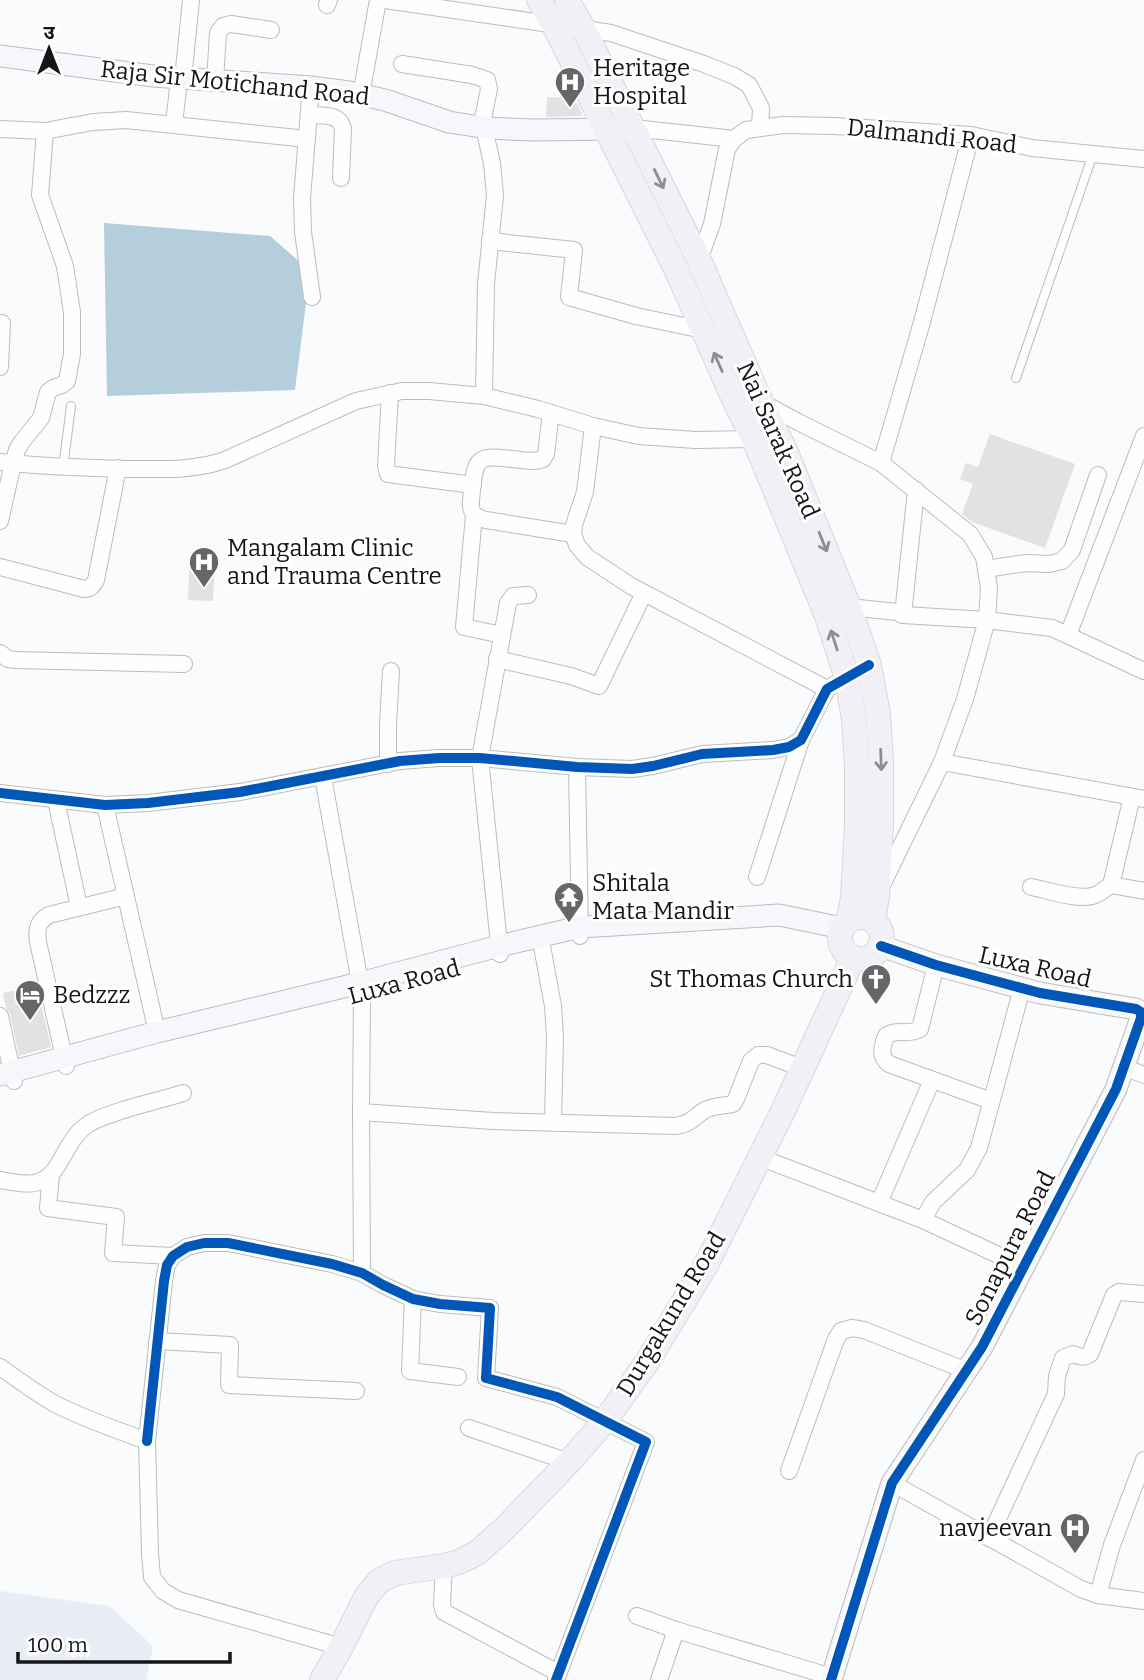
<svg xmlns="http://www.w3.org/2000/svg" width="1144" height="1680" viewBox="0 0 1144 1680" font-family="Bitter,'Noto Sans Devanagari',serif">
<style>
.built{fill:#e8ecf4}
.water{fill:#b4cfdb}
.building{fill:#e0e2e4}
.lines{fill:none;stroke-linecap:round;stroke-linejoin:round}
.lane-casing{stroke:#bbbcbe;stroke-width:10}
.street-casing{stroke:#bbbcbe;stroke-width:18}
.secondary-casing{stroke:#bbbcbe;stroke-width:23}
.primary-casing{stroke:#d7d8d9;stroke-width:26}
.lane{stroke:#fefeff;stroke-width:8}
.street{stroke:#fefeff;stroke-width:16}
.secondary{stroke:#f6f7fa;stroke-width:21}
.primary{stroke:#f0f0f6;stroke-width:24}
.cycleway-casing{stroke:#fff;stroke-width:15}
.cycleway{stroke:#0057b8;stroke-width:10}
.oneway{stroke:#8d8d92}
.labels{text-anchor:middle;stroke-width:6;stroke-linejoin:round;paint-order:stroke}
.poi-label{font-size:24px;fill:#141517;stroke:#fff;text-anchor:start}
.street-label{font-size:24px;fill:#141517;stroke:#fff}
</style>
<rect width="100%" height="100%" fill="#f9fbfd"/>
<path class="built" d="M0,1591L109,1606L153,1646L146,1680H0Z"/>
<path class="water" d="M104,223L270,236L310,271L295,390L107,396Z"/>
<g class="building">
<path d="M547,97L574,98L583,116L546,117Z"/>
<path d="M990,434L1075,464L1045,548L972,522L962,514L973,484L960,479L966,463L978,467Z"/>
<path d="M190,558L215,559L213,601L188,600Z"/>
<path d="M37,986L51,1047L19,1056L10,1014L6,1008L3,993Z"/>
</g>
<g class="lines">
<g class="lane-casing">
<g id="lane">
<path d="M1016,378L1093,154"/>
<path d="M63,468L71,406"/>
</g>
</g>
<g class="street-casing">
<g id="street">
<path d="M385,0L611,33L704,64L734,76L749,85L761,108L760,128"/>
<path d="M327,5L329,0"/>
<path d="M402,64L472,75L487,80L489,89L481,128"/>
<path d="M183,79L191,0"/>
<path d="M215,81L218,33L223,26L231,24L271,30"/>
<path d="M311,87L302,198L303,232L312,297"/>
<path d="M361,95L378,0"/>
<path d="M309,115C322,116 339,113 343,128L341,178"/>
<path d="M174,124L179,79"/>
<path d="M484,128L492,163L495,195L486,284L484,396"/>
<path d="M634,128L734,139"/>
<path d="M0,129L45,131L93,122L126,120L307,139"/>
<path d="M490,241L574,250L569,297L636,316L703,330"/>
<path d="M699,260L712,224L727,149L734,139L746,130L783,125L835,126L971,135L1032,148L1144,159"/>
<path d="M0,367L2,323"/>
<path d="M390,393L386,466L388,474L473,485"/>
<path d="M761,402L800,423L881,463L970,534L984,557L989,588L987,620L965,699L942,762L882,885"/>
<path d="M551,413L546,454L543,459C536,462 530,461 521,460C476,455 475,453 471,501C470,513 475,517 486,520L573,534"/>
<path d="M593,426L585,492L574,525L573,534L577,545L587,557L631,586L827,689"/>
<path d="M0,462C43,467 86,468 129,469C162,469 194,471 225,460L356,401L402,391H429L484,396L538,409L593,426L639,436L695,440L754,439"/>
<path d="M881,463L922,322L971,135"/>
<path d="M474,515L464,627L502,635"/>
<path d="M0,521L13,463L17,450L21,443L41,418L48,392L53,388L62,385L67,381L72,354V312L65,266L40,195L45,131"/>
<path d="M0,567L84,589C91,589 93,585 96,580L118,468"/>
<path d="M986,569L1026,563L1049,564L1062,561L1072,550L1098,475"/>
<path d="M849,607L897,612L903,615L987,620L1052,628L1144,671"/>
<path d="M903,615L916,490"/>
<path d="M1068,635L1144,436"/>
<path d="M0,653L8,659L15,660L184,664"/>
<path d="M497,659L571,676L599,686L644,593"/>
<path d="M942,762L1144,799"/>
<path d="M388,764V723L391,671"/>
<path d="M577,767L580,936"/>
<path d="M323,777L362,994L361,1112L362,1273"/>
<path d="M0,793L105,805L148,803L240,792L400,761L439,758H480L577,767L632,769L653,766L702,754L773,750L789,747L801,740L827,689L853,674"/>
<path d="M56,800L79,907"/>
<path d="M105,805L157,1032"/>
<path d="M757,877L801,740"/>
<path d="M1111,885L1132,797"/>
<path d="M1031,887C1047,890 1076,900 1092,896C1099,895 1104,889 1111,885L1144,891"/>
<path d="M542,946L553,1006L555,1037L553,1122"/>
<path d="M500,954L480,758L508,603L513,596L528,595"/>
<path d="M936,965L920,1029C908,1036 897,1028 886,1036C882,1047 879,1056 889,1064L991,1101"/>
<path d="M0,1016L14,1081"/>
<path d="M66,1066L38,942C36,929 38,921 49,915L126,896"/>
<path d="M1124,1067L1144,1075"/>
<path d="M361,1112L493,1121L676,1126C693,1123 692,1118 705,1110C714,1105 724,1106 733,1104L736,1099L751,1061L758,1055H767L801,1068"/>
<path d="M759,1157L923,1220L1024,1267"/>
<path d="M51,1174L48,1208L116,1217L113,1253L173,1256"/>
<path d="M0,1180C13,1182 31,1187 43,1180C62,1171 66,1137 90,1123C114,1110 155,1102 183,1093"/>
<path d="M879,1203L932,1080"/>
<path d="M923,1220L933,1202L967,1170L979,1148L1022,988"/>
<path d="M413,1299L410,1371L458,1377"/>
<path d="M157,1341L230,1345L229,1385L356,1391"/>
<path d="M0,1367C18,1380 36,1393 55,1404C85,1419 116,1430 147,1441L150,1553L152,1577L163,1591L178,1600L341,1647"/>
<path d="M469,1428L569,1462"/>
<path d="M147,1441L164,1281L167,1265L173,1256L187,1247L204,1243H228L332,1264L362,1273L383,1285L413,1299L440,1304L490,1308L486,1378L557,1397L646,1442L556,1680"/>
<path d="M789,1471L836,1339L841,1331L852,1328L864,1330L967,1371"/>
<path d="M892,1483L1081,1589L1098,1595L1144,1601"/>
<path d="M989,1538L1056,1394L1057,1376L1063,1358L1073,1354C1080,1357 1084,1358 1090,1354L1114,1295L1119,1292L1144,1294"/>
<path d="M444,1566L442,1604L444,1612L558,1673"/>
<path d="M1098,1595L1112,1545L1144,1460"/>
<path d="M637,1616L676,1630L832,1677"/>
<path d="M659,1680L676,1630"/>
</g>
</g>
<g class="secondary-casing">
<g id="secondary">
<path d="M0,56L153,76L311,87L349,92L385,100L449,122L487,128L533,130L621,129"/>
<path d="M0,1075L157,1032L360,983L499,946L580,927L779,915L842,928"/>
<path d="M831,1680L892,1483L982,1347L1116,1089L1141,1018V1012L1136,1009L1040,993L936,965L881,946"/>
</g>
</g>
<g class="primary-casing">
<g id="primary">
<path d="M539,0L554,25L677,271L736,404L754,439L827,616L847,678L854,719L857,765V828L853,897L849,920"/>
<path d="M567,0L584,30L699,260L761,402L785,450L849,607L869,665L878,714L881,762V826L877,897L873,920"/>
<circle cx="861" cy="938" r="21"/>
<path d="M322,1680L341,1647L366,1597L379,1581L395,1573L444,1566L459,1562L477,1553L504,1529L569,1462L604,1422L647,1362L706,1265L783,1111L845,976L852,957"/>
</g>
</g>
<use href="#lane" class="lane"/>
<use href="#street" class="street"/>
<use href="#secondary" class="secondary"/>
<use href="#primary" class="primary"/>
<g class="cycleway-casing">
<g id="cycleway">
<path d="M0,793L105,805L148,803L240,792L400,761L439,758H480L577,767L632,769L653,766L702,754L773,750L789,747L801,740L827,689L869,665"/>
<path d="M147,1441L164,1281L167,1265L173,1256L187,1247L204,1243H228L332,1264L362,1273L383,1285L413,1299L440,1304L490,1308L486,1378L557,1397L646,1442L556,1680"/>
<path d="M831,1680L892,1483L982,1347L1116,1089L1141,1018V1012L1136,1009L1040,993L936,965L881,946"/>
</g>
</g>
<use href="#cycleway" class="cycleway"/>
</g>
<defs><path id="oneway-shaft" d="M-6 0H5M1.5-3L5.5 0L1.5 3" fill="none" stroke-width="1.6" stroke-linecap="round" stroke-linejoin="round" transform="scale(1.75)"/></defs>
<g class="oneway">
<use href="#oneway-shaft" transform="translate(659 179) rotate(64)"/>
<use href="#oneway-shaft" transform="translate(718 362) rotate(-114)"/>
<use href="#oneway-shaft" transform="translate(823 542) rotate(68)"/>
<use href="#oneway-shaft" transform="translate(834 640) rotate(-108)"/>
<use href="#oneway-shaft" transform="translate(881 760) rotate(88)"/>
</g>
<defs>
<g id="hospital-pin" transform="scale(1.575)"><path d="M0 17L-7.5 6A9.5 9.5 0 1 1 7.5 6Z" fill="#646668" stroke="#fff"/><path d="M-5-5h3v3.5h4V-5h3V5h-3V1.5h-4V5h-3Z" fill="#fff"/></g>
<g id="temple-pin" transform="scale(1.575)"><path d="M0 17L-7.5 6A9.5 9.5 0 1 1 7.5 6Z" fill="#646668" stroke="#fff"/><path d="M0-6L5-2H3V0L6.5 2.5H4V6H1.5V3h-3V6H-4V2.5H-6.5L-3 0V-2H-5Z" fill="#fff"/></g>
<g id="church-pin" transform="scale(1.575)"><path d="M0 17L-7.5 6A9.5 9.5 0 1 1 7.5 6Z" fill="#646668" stroke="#fff"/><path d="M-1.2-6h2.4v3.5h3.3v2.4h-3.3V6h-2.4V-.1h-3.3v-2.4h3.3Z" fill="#fff"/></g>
<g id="hotel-pin" transform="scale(1.575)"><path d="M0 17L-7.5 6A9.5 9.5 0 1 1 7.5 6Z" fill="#646668" stroke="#fff"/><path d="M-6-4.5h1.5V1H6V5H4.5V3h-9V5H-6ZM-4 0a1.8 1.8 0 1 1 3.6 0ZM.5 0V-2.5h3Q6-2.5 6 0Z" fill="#fff"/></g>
</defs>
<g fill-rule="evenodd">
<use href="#hospital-pin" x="570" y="82"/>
<use href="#hospital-pin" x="204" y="562"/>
<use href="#temple-pin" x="569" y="897"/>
<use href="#church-pin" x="876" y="979"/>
<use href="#hotel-pin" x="30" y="995"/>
<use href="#hospital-pin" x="1075" y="1528"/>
</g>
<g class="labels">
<g class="poi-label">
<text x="593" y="76">Heritage<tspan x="593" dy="28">Hospital</tspan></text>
<text x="227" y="556">Mangalam Clinic<tspan x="227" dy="28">and Trauma Centre</tspan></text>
<text x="592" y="891">Shitala<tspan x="592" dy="28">Mata Mandir</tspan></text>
<text x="853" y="987" text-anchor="end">St Thomas Church</text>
<text x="53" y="1003">Bedzzz</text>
<text x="1052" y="1536" text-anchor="end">navjeevan</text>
</g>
<g class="street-label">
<text transform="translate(235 83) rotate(6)" y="8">Raja Sir Motichand Road</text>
<text transform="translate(932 136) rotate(6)" y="8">Dalmandi Road</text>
<text transform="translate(778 440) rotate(66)" y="8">Nai Sarak Road</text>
<text transform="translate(1035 967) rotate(13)" y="8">Luxa Road</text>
<text transform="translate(404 982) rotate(-15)" y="8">Luxa Road</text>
<text transform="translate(1010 1248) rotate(-63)" y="8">Sonapura Road</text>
<text transform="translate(671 1314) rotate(-59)" y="8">Durgakund Road</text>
</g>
</g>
<g transform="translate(49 49)" stroke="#ffffff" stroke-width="5" paint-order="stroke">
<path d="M0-5L12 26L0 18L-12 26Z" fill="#141517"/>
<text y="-10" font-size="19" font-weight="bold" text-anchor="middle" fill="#141517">उ</text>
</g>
<path d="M18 1652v10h212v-10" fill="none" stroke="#141517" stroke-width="3.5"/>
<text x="28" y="1652" font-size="21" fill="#141517" stroke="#ffffff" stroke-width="5" paint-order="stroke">100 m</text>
</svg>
